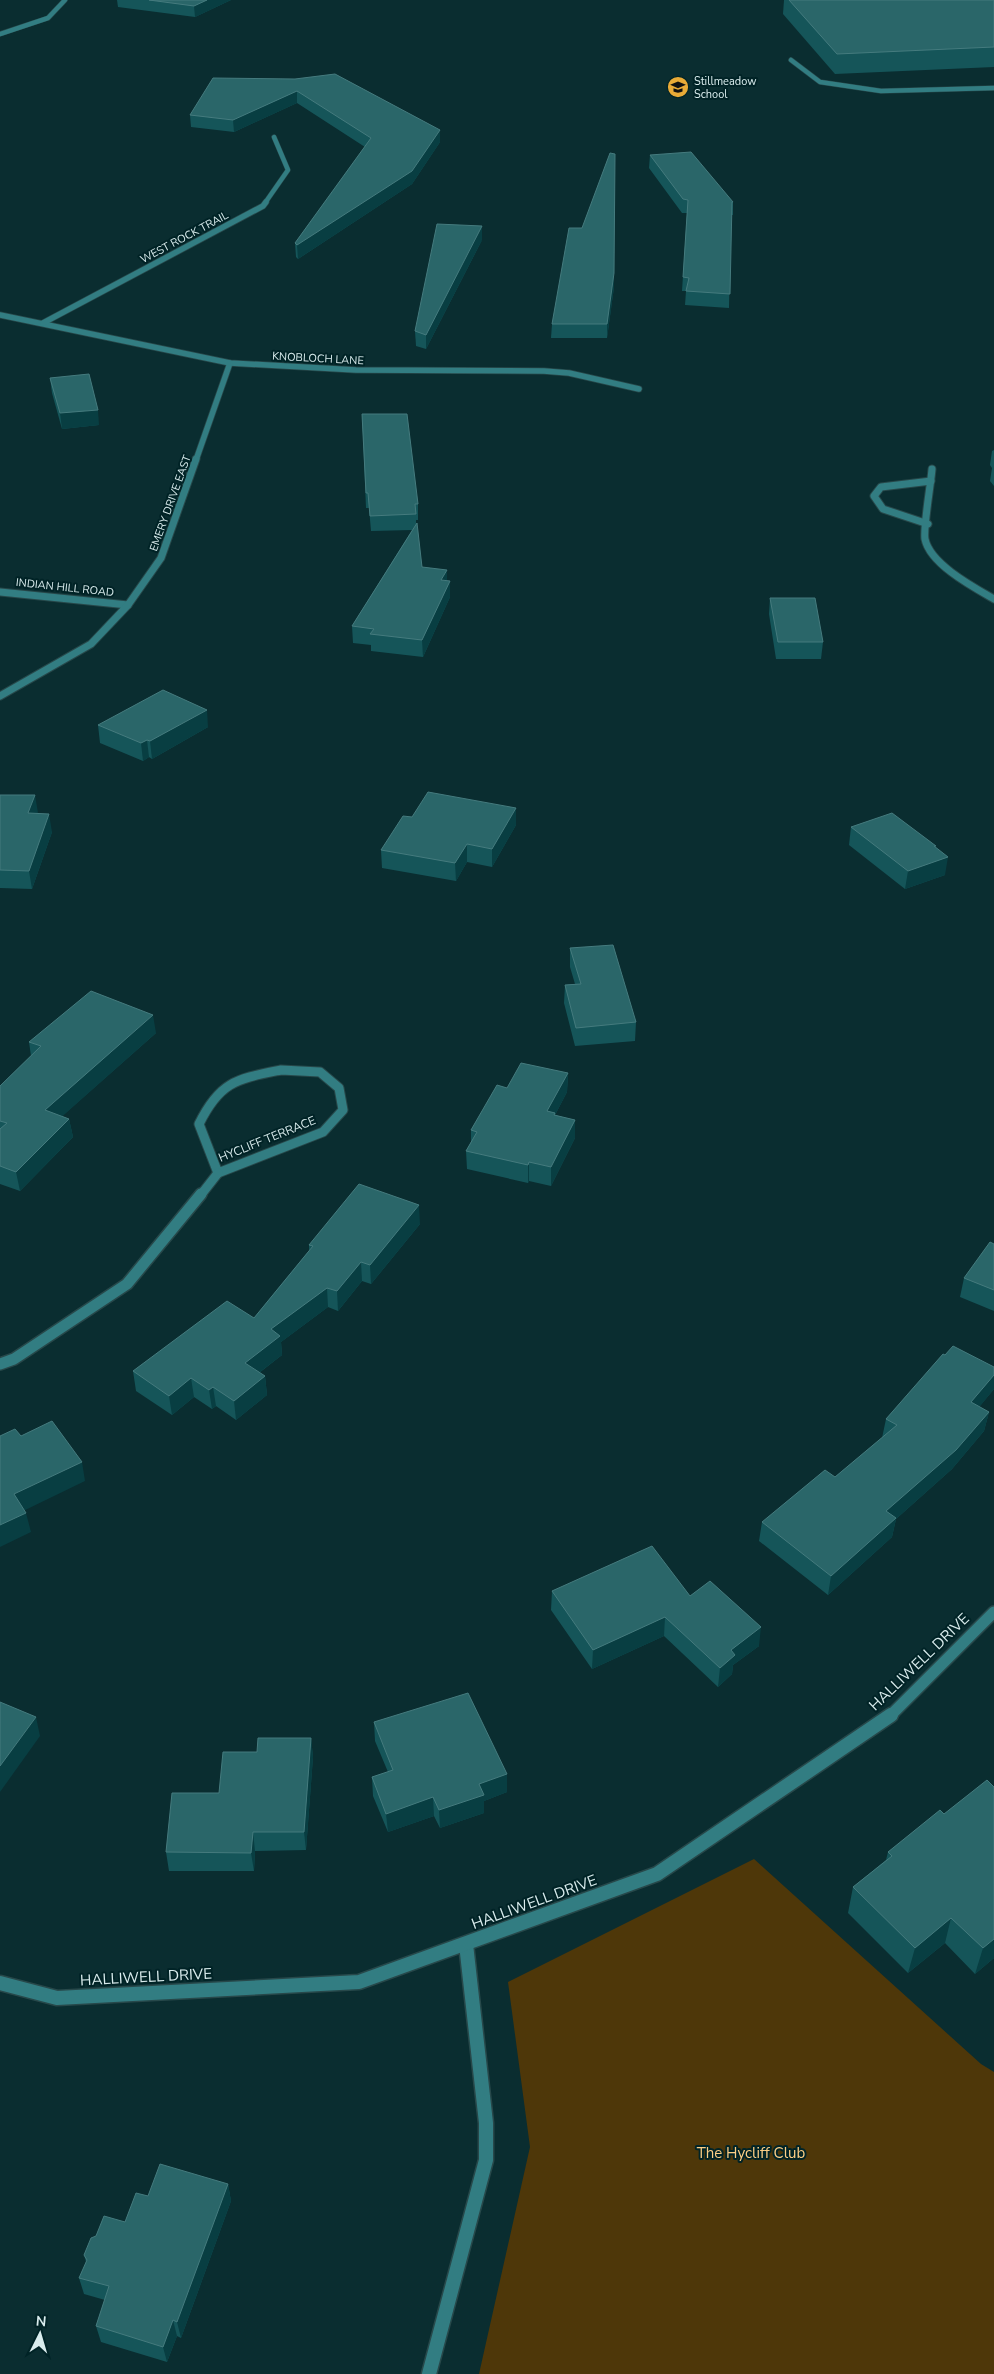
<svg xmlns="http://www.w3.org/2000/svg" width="994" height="2374" viewBox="0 0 994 2374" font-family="'Nunito Sans',sans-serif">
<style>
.green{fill:#4e3709}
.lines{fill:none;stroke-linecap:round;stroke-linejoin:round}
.lane-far1-casing{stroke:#27484a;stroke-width:5.5}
.lane-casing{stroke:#27484a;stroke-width:17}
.street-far5-casing{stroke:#27484a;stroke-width:5.5}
.street-far4-casing{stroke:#27484a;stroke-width:7}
.street-far3-casing{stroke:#27484a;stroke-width:9}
.street-far2-casing{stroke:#27484a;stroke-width:11}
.street-far1-casing{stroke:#27484a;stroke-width:14}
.street-casing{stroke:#27484a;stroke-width:17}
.lane-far1{stroke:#327d82;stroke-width:4.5}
.lane{stroke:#327d82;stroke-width:14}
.street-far5{stroke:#327d82;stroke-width:4.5}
.street-far4{stroke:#327d82;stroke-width:5.5}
.street-far3{stroke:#327d82;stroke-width:7}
.street-far2{stroke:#327d82;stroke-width:9}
.street-far1{stroke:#327d82;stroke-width:11}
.street{stroke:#327d82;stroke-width:14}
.wall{fill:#155559}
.shaded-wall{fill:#083e42}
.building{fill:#2a6669;stroke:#457b7e}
.labels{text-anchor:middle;stroke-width:4;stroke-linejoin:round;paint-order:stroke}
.far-poi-label{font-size:11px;fill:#d9eced;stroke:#002326;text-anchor:start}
.far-street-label{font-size:11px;fill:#d9eced;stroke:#002326}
.street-label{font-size:12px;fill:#d9eced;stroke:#002326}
.near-street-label{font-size:15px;fill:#d9eced;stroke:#002326}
.near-park-label{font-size:15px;fill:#fdcf85;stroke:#002326}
</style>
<rect width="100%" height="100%" fill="#0a2d30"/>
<path class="green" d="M754,1859L981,2064L994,2072V2374H479L530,2147L508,1982Z"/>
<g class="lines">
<g class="lane-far1-casing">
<path id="lane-far1" d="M791,60L820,82L881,91L994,88"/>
</g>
<g class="lane-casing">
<path id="lane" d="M429,2374L486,2160V2123L466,1944"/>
</g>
<g class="street-far5-casing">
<g id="street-far5">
<path d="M0,34L48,18L65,0"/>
<path d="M265,203L288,170L274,137"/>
</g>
</g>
<g class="street-far4-casing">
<g id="street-far4">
<path d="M0,315L230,363L356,370L544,371L569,373L639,389"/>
<path d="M43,323L263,206L266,202"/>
<path d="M196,460L230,363"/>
</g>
</g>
<g class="street-far3-casing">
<g id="street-far3">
<path d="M932,469C931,483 923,528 925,539C930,564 973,587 994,599"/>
<path d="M928,524L883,509L874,496L881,487L931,481"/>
<path d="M0,592L128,605"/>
<path d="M0,696L91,644L128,605L161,558L196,459"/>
</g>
</g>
<g class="street-far2-casing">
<g id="street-far2">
<path d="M281,1070L320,1072L339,1088L343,1110L323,1132L218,1173L199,1124C220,1081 237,1079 281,1070Z"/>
<path d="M200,1196L218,1173"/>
</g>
</g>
<g class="street-far1-casing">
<g id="street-far1">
<path d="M0,1364L14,1359L127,1284L201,1194"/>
<path d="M890,1716L994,1612"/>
</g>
</g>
<g class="street-casing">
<path id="street" d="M0,1983L57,1998L359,1982L657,1874L891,1715"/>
</g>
<use href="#lane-far1" class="lane-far1"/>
<use href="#lane" class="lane"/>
<use href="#street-far5" class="street-far5"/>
<use href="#street-far4" class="street-far4"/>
<use href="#street-far3" class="street-far3"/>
<use href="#street-far2" class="street-far2"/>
<use href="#street-far1" class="street-far1"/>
<use href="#street" class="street"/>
</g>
<g class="wall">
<path d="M117,0H231L195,17L118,7Z"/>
<path d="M784,0H994V67L835,74L783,14Z"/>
<path d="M295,79L440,130V142L412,184L298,259L296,257L295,243L365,147L297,103L234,132L191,127L190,115Z"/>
<path d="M650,155L733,202V215H731L729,308L685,305L686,291H682L687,213H682L649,168Z"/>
<path d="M482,240L426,349L416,346L415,331Z"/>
<path d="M614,287L607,338H551L552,324Z"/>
<path d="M50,378L99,425L62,429L52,393Z"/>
<path d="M362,414L418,504V520H416V524L422,567L447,580L450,597L423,657L371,651V645L353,643L352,626L412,530L371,531L369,508H366Z"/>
<path d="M994,450V486L990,481L992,468L990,465L992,451Z"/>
<path d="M770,598L823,642L821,659H776L769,614Z"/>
<path d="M98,725L208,727L152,759L149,757L143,761L100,743Z"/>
<path d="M0,795L38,814L52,832L32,889L0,888Z"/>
<path d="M412,817L516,825L492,867L467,862L456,881L382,868L381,850Z"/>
<path d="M851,827L936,848L945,875L905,889L849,845Z"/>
<path d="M570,948L636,1022L635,1041L575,1046L564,1003L565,985L575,984L570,967Z"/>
<path d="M156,1033L62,1116L69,1119L73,1137L20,1191L0,1184V1086L31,1056L29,1042Z"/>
<path d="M568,1073L567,1092L555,1115L575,1120V1138L551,1186L529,1181L528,1183L467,1169L466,1151L471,1142V1130L507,1088Z"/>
<path d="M420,1224L371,1284L362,1281L338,1311L328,1307L281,1342L282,1355L259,1373L265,1376L267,1395L236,1420L216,1406L212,1409L194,1397L172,1415L136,1391L133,1371L254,1318L309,1251V1245Z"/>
<path d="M994,1244V1311L960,1297L964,1278Z"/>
<path d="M945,1355L994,1367V1389L979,1407L989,1412L984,1431L952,1469L896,1519L892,1537L828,1595L759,1541L762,1522L835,1477L882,1438L886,1419Z"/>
<path d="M552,1591L690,1596L759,1646L733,1665L732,1674L718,1687L664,1636L592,1669L551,1610Z"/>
<path d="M374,1722L507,1792L484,1801V1813L440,1828L434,1816L388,1832L373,1796L372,1777L388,1772L375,1741Z"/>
<path d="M311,1738L313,1757L306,1850L255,1851L254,1871H169L166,1852L219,1793L257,1752Z"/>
<path d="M994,1787V1958L975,1974L945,1943L908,1973L848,1913L853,1887L886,1860L888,1852L944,1814Z"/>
<path d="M228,2184L231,2201L181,2338L177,2336L167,2362L101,2342L96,2326L105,2300L84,2294L79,2278L86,2262L84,2255L125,2222L148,2196Z"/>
</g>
<g class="shaded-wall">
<path d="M207,0H231L195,17L194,6Z"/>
<path d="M297,91V103L234,132L233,120Z"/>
<path d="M440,130V142L412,184L298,259L297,245Z"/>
<path d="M482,226V240L426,349V335Z"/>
<path d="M614,273V287L607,338V324Z"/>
<path d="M98,410L99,425L62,429L60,413Z"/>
<path d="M447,570V586L441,580Z"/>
<path d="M450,581V597L423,657L422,640Z"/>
<path d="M207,710L208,727L152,759L150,741Z"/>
<path d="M147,740L149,757L143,761L141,743Z"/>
<path d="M35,795L38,813L31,831L28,813Z"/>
<path d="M516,808V825L492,867V849Z"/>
<path d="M49,814L52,832L32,889L29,871Z"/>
<path d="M467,844V862L456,881L455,863Z"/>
<path d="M934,846H936L933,862L948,857L945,875L905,889L908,871Z"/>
<path d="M153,1015L156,1033L48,1129L45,1110Z"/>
<path d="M568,1073L567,1092L555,1115L547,1111Z"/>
<path d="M69,1119L73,1137L20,1191L16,1172Z"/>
<path d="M575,1120V1138L551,1186V1167Z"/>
<path d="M529,1162V1181L528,1183V1165Z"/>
<path d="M419,1205L420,1224L371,1284L370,1265Z"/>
<path d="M361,1262L362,1281L338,1311L337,1291Z"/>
<path d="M327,1288L328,1307L281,1342L282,1355L247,1382L245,1363L271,1329Z"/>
<path d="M994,1375V1389L967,1422L971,1402Z"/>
<path d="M265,1376L267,1395L236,1420L234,1401Z"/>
<path d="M191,1378L194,1397L172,1415L169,1396Z"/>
<path d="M213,1387L216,1406L212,1409L209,1390Z"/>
<path d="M989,1412L984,1431L952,1469L896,1519L892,1537L828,1595L831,1576L886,1511Z"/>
<path d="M82,1462L85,1481L19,1513L14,1494Z"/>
<path d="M26,1513L31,1532L0,1547V1525Z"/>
<path d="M665,1617L664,1636L592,1669L593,1650Z"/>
<path d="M761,1627L759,1646L733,1665L732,1674L718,1687L720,1668L731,1650Z"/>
<path d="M36,1717L40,1736L0,1792V1766Z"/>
<path d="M311,1738L313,1757L306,1850L304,1832Z"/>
<path d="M507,1774V1792L484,1801V1813L440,1828L439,1810L479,1784Z"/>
<path d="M433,1797L434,1816L388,1832L386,1814Z"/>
<path d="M253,1832L255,1851L254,1871L251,1853Z"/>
<path d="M951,1918L945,1943L908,1973L915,1948Z"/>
<path d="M994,1939V1958L975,1974L983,1948Z"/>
<path d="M228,2184L231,2201L181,2338L177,2322Z"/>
<path d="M173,2320L177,2336L167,2362L163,2347Z"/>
</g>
<g class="building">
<path d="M149,0H207L194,6Z"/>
<path d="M789,0H994V47L837,54Z"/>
<path d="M335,74L440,130L412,171L297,245L295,243L371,138L297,91L233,120L190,115L213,78L295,79Z"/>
<path d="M691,152L733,202H732L730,294L686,291L689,278L683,277L688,200L683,199L650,155Z"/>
<path d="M610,153L615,154L614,273L607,324H552L569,228H582Z"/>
<path d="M437,224L482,226L426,335L415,331Z"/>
<path d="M89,374L98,410L60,413L50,378Z"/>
<path d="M362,414H407L418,504H415L416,514L370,516L368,493H366Z"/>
<path d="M417,523L422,567L447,570L441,580L450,581L422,640L370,634L374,629L352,626Z"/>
<path d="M770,598H815L823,642H778Z"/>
<path d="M163,690L207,710L150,741L147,740L141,743L98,725Z"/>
<path d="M428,792L516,808L492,849L467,844L455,863L381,850L403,816L412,817Z"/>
<path d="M0,795H35L28,813L49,814L29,871L0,870Z"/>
<path d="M892,813L936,846H934L948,857L908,871L851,827Z"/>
<path d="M613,945L636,1022L576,1028L565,985L581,984L570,948Z"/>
<path d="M91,991L153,1015L45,1110L69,1119L16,1172L0,1166V1129L7,1123L0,1121V1086L41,1046L29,1042Z"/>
<path d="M521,1063L568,1073L547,1111L555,1113L554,1115L575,1120L551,1167L529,1162L528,1165L466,1151L477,1132L471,1130L497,1085L507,1088Z"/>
<path d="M359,1184L419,1205L370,1265L361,1262L337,1291L327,1288L271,1329L280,1336L245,1363L265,1376L234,1401L213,1387L209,1390L191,1378L169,1396L133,1371L227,1301L254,1318L313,1246L309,1245Z"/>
<path d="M990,1242L994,1244V1290L964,1278Z"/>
<path d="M953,1346L994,1367V1375L971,1402L989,1412L956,1450L886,1511L896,1518L831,1576L762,1522L825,1470L835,1477L897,1425L886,1419L943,1354L945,1355Z"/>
<path d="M52,1421L82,1462L14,1494L26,1513L0,1525V1436L15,1429L21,1436Z"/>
<path d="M652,1546L690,1596L710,1581L761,1627L731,1650L735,1655L720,1668L665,1617L593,1650L552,1591Z"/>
<path d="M468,1693L507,1774L479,1784L484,1795L439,1810L433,1797L386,1814L372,1777L393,1770L374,1722Z"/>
<path d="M0,1702L36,1717L0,1766Z"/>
<path d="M258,1738H311L304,1832H253L251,1853L166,1852L172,1793H219L223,1752H257Z"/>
<path d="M987,1780L994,1787V1939L983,1948L951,1918L915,1948L853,1887L892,1856L888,1852L940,1810L944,1814Z"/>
<path d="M160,2164L228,2184L177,2322L173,2320L163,2347L96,2326L109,2286L79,2278L87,2260L84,2255L91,2238L96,2236L104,2216L125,2222L136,2193L148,2196Z"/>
</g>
<defs>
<g id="school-disc" transform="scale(1.125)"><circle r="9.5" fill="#e9ab37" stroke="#002326"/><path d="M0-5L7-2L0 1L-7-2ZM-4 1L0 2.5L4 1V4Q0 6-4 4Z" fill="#111"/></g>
</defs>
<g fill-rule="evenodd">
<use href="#school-disc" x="678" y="87"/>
</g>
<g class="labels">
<g class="far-poi-label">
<text x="694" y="85">Stillmeadow<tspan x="694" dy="13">School</tspan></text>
</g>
<g class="far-street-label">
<text transform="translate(184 237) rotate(-28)" y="4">WEST ROCK TRAIL</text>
<text transform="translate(318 358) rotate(3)" y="4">KNOBLOCH LANE</text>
<text transform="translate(170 503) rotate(-70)" y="4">EMERY DRIVE EAST</text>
<text transform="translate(65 587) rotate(6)" y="4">INDIAN HILL ROAD</text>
</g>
<g class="street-label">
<text transform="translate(267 1139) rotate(-22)" y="4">HYCLIFF TERRACE</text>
</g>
<g class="near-street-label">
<text transform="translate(919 1662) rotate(-44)" y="5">HALLIWELL DRIVE</text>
<text transform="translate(534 1902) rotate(-20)" y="5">HALLIWELL DRIVE</text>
<text transform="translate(146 1977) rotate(-3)" y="5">HALLIWELL DRIVE</text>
</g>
<g class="near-park-label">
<text x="751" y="2158">The Hycliff Club</text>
</g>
</g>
<g transform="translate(40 2334) rotate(5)" stroke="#002326" stroke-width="4" paint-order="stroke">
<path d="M0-4L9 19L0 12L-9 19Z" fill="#d9eced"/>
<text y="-8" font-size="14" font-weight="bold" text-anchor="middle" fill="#d9eced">N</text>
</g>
</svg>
